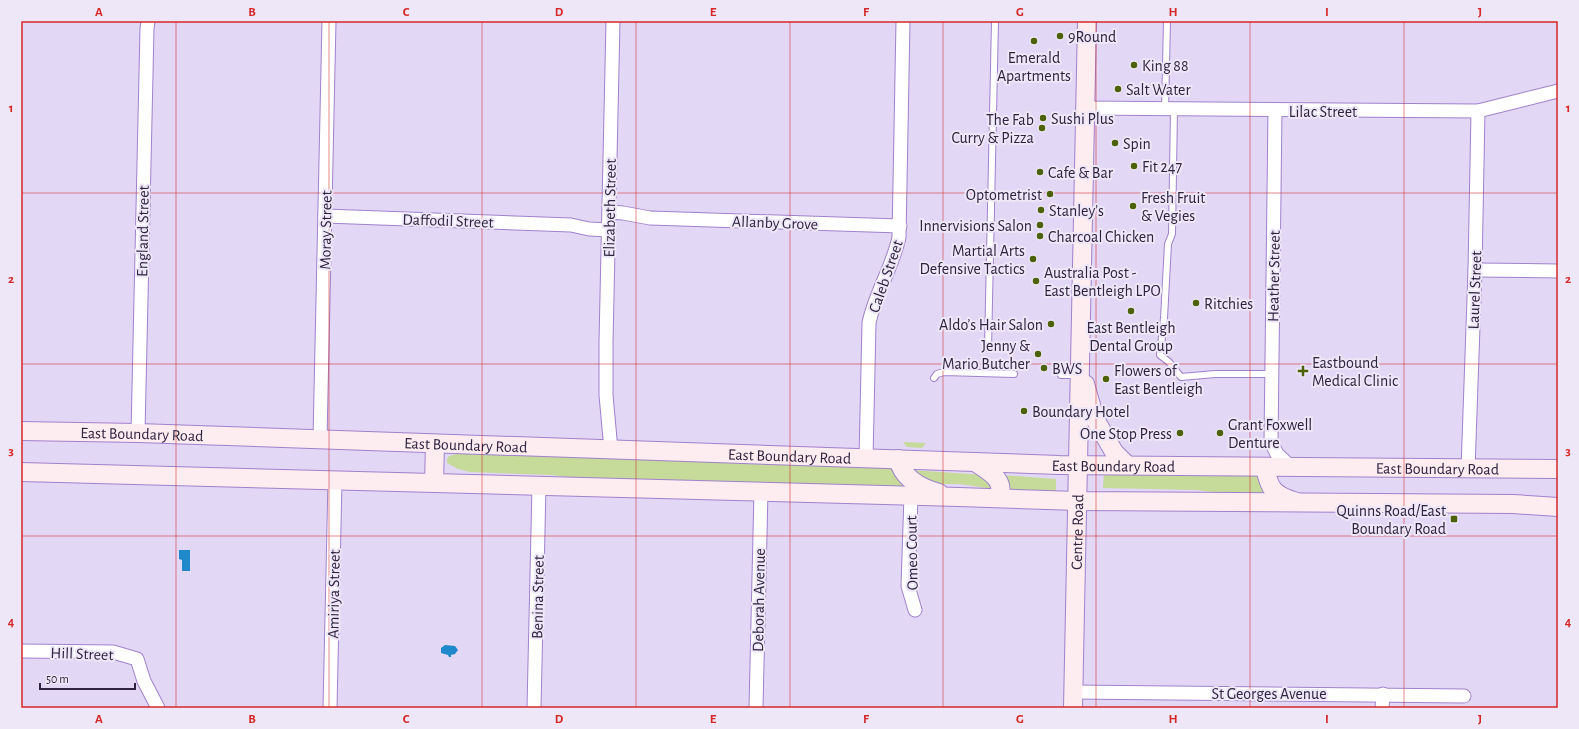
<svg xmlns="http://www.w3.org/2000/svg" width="1579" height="729" viewBox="0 0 1579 729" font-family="'Alegreya Sans',sans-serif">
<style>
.green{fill:#c6da99}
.water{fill:#1f89cb}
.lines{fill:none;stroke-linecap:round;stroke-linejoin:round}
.service-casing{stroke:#a082cb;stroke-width:8}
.minor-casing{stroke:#a082cb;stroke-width:15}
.secondary-casing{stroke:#a082cb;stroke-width:20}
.service{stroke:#fff;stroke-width:6}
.minor{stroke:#fff;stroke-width:13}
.secondary{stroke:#fdecf0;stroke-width:18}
.grid{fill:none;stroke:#d62828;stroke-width:1;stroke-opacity:0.55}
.poi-dot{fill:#4d6108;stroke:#ede7f7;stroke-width:1.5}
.labels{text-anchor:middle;stroke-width:4;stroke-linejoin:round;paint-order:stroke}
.poi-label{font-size:16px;fill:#2f2340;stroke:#ede7f7;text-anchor:start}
.street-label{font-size:16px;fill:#2f2340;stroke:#ede7f7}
.neatline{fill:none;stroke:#d62828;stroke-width:1.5}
.grid-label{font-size:13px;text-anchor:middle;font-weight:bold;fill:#d62828}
</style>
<rect width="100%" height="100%" fill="#e3d7f6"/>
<g class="green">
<path d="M903,442L926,443L922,448L907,447Z"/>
<path d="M464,452L891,466L910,488L603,481L551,475L470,472L458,469L447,463V459L449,456Z"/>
<path d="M911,470L985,475L992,489L960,484H935L923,479Z"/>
<path d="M1104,472L1258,473L1266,494L1240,496L1197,490L1103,488Z"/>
<path d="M1001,475L1056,479V492H1009Z"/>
</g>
<g class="water">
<path d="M179,550H190V571H182V560L179,559Z"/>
<path d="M445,645L455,646L458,650L455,654L451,655V657H449L448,655L441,653V648Z"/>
</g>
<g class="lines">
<g class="service-casing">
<g id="service">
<path d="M1165,109L1167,21"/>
<path d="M1174,109L1172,234L1168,244L1164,318L1160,355L1169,362L1181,377L1215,374H1271"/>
<path d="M988,348L995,21"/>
<path d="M1061,375H1078"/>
<path d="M934,378L937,374L944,372L1014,374"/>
</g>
</g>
<g class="minor-casing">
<g id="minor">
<path d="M1085,108L1478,111L1558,91"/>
<path d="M1275,110L1271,442L1277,454L1291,467"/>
<path d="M610,212L623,213L650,218L900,226"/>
<path d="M325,216L571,225L589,229L609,230"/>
<path d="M1475,270L1558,271"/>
<path d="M138,433L147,29L148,21"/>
<path d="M320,439L329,21"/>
<path d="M611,450L606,395V342L613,21"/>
<path d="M866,459L869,323C875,293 893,267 899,237L903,21"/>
<path d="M1468,469L1475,270L1478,111"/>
<path d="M911,496L908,586L915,610"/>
<path d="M21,651L113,652L137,659L144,681L158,708"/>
<path d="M1073,692L1464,696"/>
<path d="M330,708L335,480"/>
<path d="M534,708L539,486"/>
<path d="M756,708L761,491"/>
<path d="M1382,708L1383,694"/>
</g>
</g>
<g class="secondary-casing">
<g id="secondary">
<path d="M1085,384L1095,419L1114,452L1127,465"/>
<path id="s1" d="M21,431L138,433L1059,465L1558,469"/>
<path d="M898,459C903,479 920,488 939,493"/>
<path d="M975,462C988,471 1006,479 999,498"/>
<path d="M1265,467C1269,488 1273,495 1294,501"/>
<path d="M21,472L959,497L1077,501L1513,504L1558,507"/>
<path d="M434,483L435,444"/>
<path id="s2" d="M1073,708L1087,21"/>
</g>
</g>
<use href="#service" class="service"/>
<use href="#minor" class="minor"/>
<use href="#secondary" class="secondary"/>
</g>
<path class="grid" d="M176,21V708M329,21V708M482,21V708M636,21V708M790,21V708M943,21V708M1096,21V708M1250,21V708M1404,21V708M21,193H1558M21,364H1558M21,536H1558"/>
<g class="poi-dot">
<circle cx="1060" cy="36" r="4"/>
<circle cx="1034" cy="41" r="4"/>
<circle cx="1134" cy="65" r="4"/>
<circle cx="1118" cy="89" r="4"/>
<circle cx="1043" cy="118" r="4"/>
<circle cx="1042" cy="128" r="4"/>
<circle cx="1115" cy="143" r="4"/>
<circle cx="1134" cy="166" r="4"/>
<circle cx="1040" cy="172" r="4"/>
<circle cx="1050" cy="194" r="4"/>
<circle cx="1133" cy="206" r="4"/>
<circle cx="1041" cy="210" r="4"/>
<circle cx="1040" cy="225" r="4"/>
<circle cx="1040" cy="236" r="4"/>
<circle cx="1033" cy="259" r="4"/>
<circle cx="1036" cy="281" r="4"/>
<circle cx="1196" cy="303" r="4"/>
<circle cx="1131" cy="311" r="4"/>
<circle cx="1051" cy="324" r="4"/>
<circle cx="1038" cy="354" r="4"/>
<circle cx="1044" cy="368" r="4"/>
<path d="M1301 365h4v4h4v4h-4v4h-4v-4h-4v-4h4z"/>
<circle cx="1106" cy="379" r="4"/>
<circle cx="1024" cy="411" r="4"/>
<circle cx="1180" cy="433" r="4"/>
<circle cx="1220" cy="433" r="4"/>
<rect x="1450" y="515" width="8" height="8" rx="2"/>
</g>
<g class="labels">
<g class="poi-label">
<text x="1068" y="42">9Round</text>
<text x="1034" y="63" text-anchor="middle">Emerald<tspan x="1034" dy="18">Apartments</tspan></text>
<text x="1142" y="71">King 88</text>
<text x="1126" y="95">Salt Water</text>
<text x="1051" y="124">Sushi Plus</text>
<text x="1034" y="125" text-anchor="end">The Fab<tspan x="1034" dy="18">Curry &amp; Pizza</tspan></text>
<text x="1123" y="149">Spin</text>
<text x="1142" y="172">Fit 247</text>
<text x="1048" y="178">Cafe &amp; Bar</text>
<text x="1042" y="200" text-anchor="end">Optometrist</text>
<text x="1141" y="203">Fresh Fruit<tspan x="1141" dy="18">&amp; Vegies</tspan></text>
<text x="1049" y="216">Stanley’s</text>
<text x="1032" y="231" text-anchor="end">Innervisions Salon</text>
<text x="1048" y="242">Charcoal Chicken</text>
<text x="1025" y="256" text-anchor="end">Martial Arts<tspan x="1025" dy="18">Defensive Tactics</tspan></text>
<text x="1044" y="278">Australia Post -<tspan x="1044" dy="18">East Bentleigh LPO</tspan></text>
<text x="1204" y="309">Ritchies</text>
<text x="1043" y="330" text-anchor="end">Aldo’s Hair Salon</text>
<text x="1131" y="333" text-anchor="middle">East Bentleigh<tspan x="1131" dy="18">Dental Group</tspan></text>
<text x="1030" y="351" text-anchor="end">Jenny &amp;<tspan x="1030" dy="18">Mario Butcher</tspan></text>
<text x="1312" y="368">Eastbound<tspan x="1312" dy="18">Medical Clinic</tspan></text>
<text x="1052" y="374">BWS</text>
<text x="1114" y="376">Flowers of<tspan x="1114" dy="18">East Bentleigh</tspan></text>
<text x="1032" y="417">Boundary Hotel</text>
<text x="1228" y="430">Grant Foxwell<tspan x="1228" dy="18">Denture</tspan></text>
<text x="1172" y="439" text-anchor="end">One Stop Press</text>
<text x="1446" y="516" text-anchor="end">Quinns Road/East<tspan x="1446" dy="18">Boundary Road</tspan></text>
</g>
<g class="street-label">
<text x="1323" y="117">Lilac Street</text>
<text transform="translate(609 208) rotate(-89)" y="6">Elizabeth Street</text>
<text transform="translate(448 220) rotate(2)" y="6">Daffodil Street</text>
<text transform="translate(775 222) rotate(2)" y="6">Allanby Grove</text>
<text transform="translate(325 230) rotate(-89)" y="6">Moray Street</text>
<text transform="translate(142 231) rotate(-89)" y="6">England Street</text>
<text transform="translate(885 276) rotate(-71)" y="6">Caleb Street</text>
<text transform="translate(1273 276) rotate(-89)" y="6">Heather Street</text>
<text transform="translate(1474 290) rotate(-88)" y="6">Laurel Street</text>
<text dy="6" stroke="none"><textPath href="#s1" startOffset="121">East Boundary Road</textPath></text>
<text dy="6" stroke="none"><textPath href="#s1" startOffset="445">East Boundary Road</textPath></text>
<text dy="6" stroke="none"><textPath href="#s1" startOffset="769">East Boundary Road</textPath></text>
<text dy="6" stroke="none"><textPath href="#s1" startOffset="1093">East Boundary Road</textPath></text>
<text dy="6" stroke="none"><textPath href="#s1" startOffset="1417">East Boundary Road</textPath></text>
<text dy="6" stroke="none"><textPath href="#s2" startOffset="176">Centre Road</textPath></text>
<text transform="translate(911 553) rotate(-91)" y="6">Omeo Court</text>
<text transform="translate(333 594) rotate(-89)" y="6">Amiriya Street</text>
<text transform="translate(537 597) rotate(-89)" y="6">Benina Street</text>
<text transform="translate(758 600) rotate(-89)" y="6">Deborah Avenue</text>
<text transform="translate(82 653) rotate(2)" y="6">Hill Street</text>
<text x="1269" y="699">St Georges Avenue</text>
</g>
</g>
<rect width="1579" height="729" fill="none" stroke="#ede7f7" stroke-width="44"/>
<path d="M40 683v6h95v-6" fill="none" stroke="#2f2340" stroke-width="2"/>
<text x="46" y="683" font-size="12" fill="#2f2340" stroke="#ede7f7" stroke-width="3" paint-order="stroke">50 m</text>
<rect x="22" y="22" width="1535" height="685" class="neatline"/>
<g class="grid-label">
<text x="99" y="16">A</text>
<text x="252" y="16">B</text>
<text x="406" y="16">C</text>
<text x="559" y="16">D</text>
<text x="713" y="16">E</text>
<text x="866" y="16">F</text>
<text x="1020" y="16">G</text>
<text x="1173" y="16">H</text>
<text x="1327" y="16">I</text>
<text x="1480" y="16">J</text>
<text x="11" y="112">1</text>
<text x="1568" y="112">1</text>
<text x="11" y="283">2</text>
<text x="1568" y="283">2</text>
<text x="11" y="455">3</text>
<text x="1568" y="455">3</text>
<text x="11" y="626">4</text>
<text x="1568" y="626">4</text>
<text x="99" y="723">A</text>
<text x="252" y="723">B</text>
<text x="406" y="723">C</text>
<text x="559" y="723">D</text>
<text x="713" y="723">E</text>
<text x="866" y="723">F</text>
<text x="1020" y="723">G</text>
<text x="1173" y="723">H</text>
<text x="1327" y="723">I</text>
<text x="1480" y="723">J</text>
</g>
</svg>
